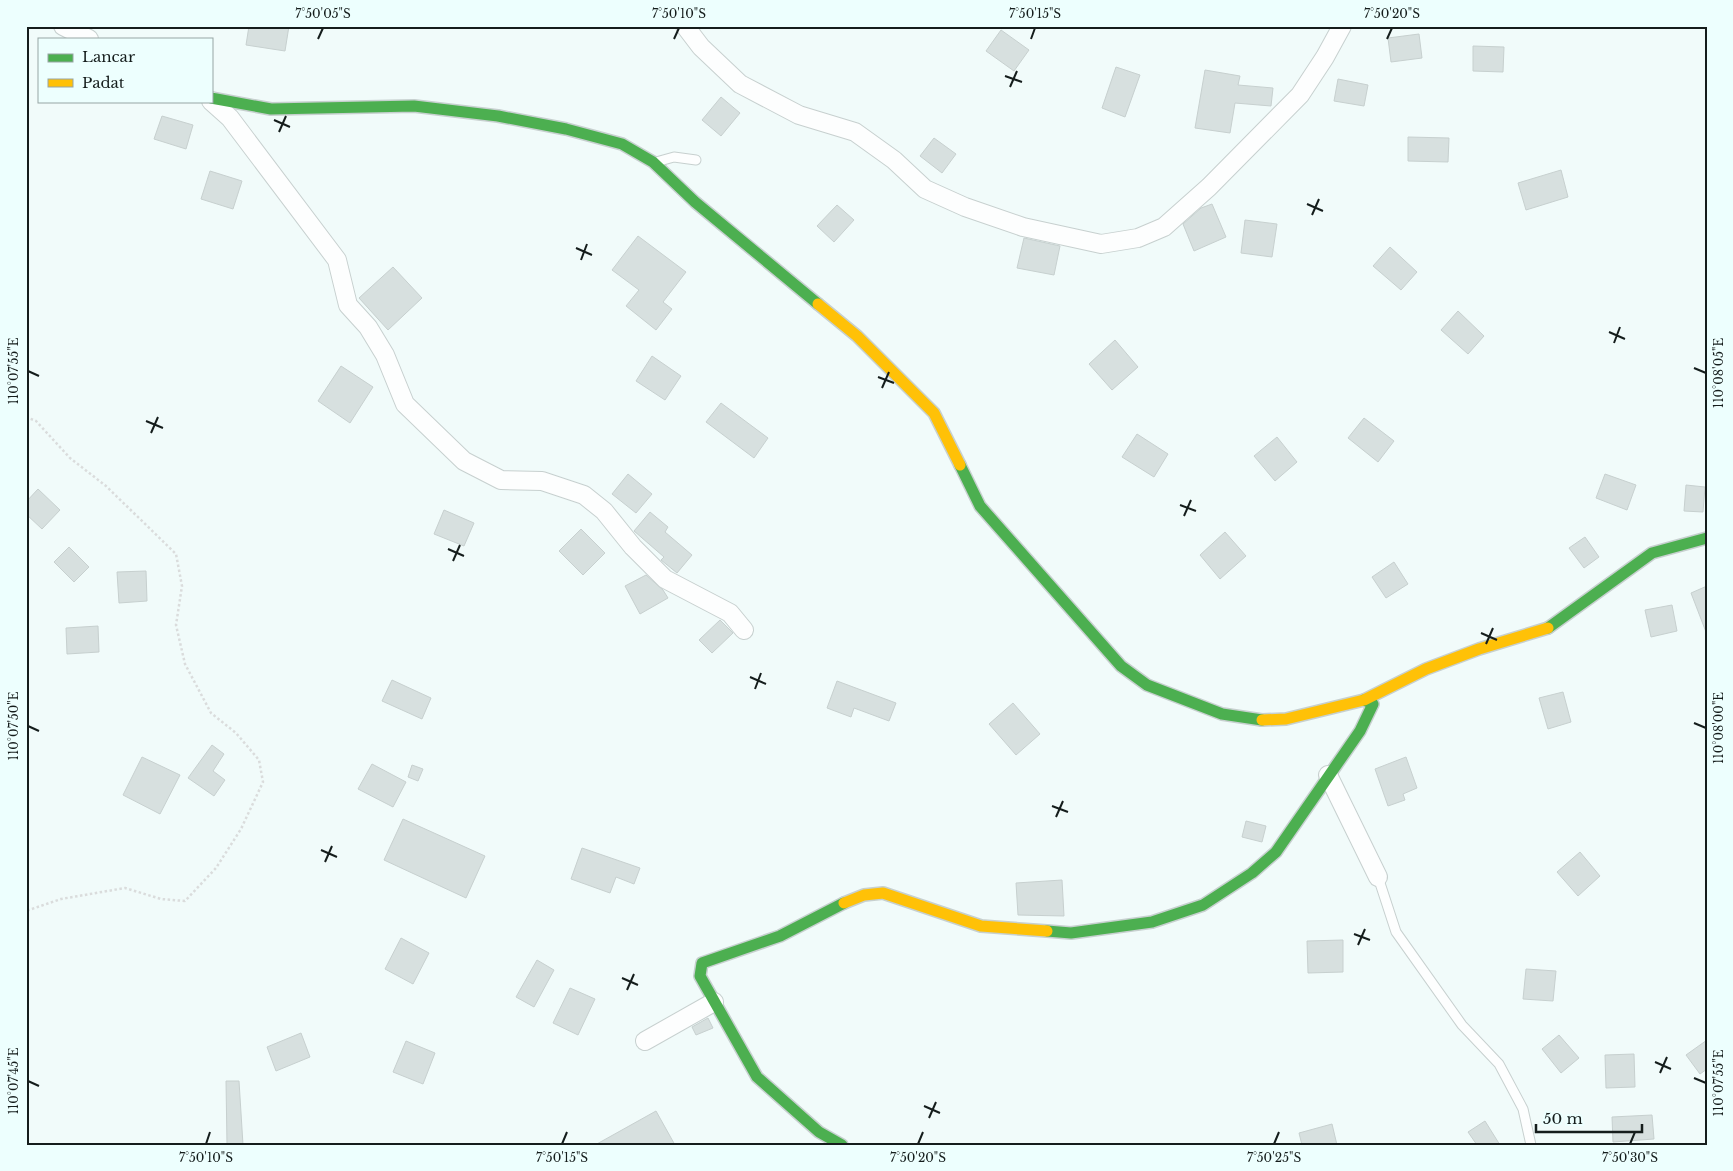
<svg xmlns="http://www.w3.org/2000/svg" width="1733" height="1171" viewBox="0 0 1733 1171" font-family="'Libre Baskerville',serif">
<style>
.building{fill:#d7e0df;stroke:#c7d0cf}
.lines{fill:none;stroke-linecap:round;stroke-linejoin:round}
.lane-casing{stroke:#c7d0cf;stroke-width:11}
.street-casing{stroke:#c7d0cf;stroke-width:20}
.fast-casing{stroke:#c7d0cf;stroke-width:14}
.slow-casing{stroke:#c7d0cf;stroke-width:14}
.path{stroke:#dadcdc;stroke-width:2.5;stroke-dasharray:2.5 2.5;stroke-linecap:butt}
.lane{stroke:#fdfefe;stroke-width:9}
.street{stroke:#fdfefe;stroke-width:18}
.fast{stroke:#4caf50;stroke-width:11}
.slow{stroke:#ffc107;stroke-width:11}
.ticks{fill:none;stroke:#151d1c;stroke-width:2}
.neatline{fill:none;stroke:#151d1c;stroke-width:2}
.ticks-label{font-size:12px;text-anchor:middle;fill:#151d1c}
</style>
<rect width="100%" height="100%" fill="#f1fbfa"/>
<g class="building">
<path d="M249,26H289L285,51L246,45Z"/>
<path d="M1001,30L1029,50L1014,71L986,51Z"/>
<path d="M1419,34L1422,58L1391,62L1388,38Z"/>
<path d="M1473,46L1504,47L1503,72L1473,71Z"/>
<path d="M1116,67L1140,75L1125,117L1102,108Z"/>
<path d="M1205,70L1240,76L1238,85L1273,88L1271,106L1235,103L1230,133L1195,128Z"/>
<path d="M1338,79L1368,85L1364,106L1334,101Z"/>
<path d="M721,97L740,113L721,136L702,120Z"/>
<path d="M162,116L193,125L186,149L154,139Z"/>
<path d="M1408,137L1449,138L1448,162L1408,161Z"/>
<path d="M934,138L956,154L942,173L920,156Z"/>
<path d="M1561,170L1568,197L1526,210L1518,183Z"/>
<path d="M210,171L242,181L233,209L201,199Z"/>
<path d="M1212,204L1226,237L1194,251L1183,224L1201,208Z"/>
<path d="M837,205L854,220L834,242L817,226Z"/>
<path d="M1245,220L1277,224L1272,257L1241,253Z"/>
<path d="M638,236L686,272L663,302L672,309L656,330L626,306L639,290L612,270Z"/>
<path d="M1024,238L1060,246L1054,275L1017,268Z"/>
<path d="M1390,247L1417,272L1401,290L1373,266Z"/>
<path d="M393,267L422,298L388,330L359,298Z"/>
<path d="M1458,311L1484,336L1468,354L1441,330Z"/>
<path d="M1115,340L1138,367L1112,390L1089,364Z"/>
<path d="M652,356L681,376L665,400L636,381Z"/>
<path d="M341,366L373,387L350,423L318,401Z"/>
<path d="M721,403L768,438L754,458L706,422Z"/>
<path d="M1364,418L1394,441L1378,462L1348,438Z"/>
<path d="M1137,434L1168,454L1154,477L1122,457Z"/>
<path d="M1277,437L1297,462L1275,481L1254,456Z"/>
<path d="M628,474L652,494L636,513L612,494Z"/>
<path d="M1605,474L1636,485L1627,510L1596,498Z"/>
<path d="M1686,485L1705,487L1703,512L1684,511Z"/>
<path d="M38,489L60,510L42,529L26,514V502Z"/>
<path d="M444,510L474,523L464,546L434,534Z"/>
<path d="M650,512L668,527L665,532L692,555L677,573L661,560L664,557L634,531Z"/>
<path d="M581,529L605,553L583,575L559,551Z"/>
<path d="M1225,532L1246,556L1220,579L1200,555Z"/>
<path d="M1585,537L1599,557L1584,568L1569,548Z"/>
<path d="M69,547L89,567L74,582L54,562Z"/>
<path d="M1394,562L1408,584L1386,598L1372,577Z"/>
<path d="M146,571L147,601L119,603L117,572Z"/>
<path d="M646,575L663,590L668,598L640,614L625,586Z"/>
<path d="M1707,586V631L1706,632L1691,593Z"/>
<path d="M1672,605L1677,631L1651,637L1645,610Z"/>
<path d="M720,620L733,633L712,653L699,640Z"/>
<path d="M98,626L99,652L67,654L66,628Z"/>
<path d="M392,680L431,698L422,719L382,701Z"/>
<path d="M837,681L896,703L889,721L854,708L851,717L827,708Z"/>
<path d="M1563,692L1571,722L1548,729L1539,698Z"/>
<path d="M1013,703L1040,734L1016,755L989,724Z"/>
<path d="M212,745L224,754L213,771L225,780L214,796L188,778Z"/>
<path d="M142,757L180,775L160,814L123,795Z"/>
<path d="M1406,757L1417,788L1403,794L1405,800L1388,806L1375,769Z"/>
<path d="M372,764L406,782L393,807L358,789Z"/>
<path d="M412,765L423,769L418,781L408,777Z"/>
<path d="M403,819L485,856L466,898L384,860Z"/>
<path d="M1246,821L1266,826L1262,842L1242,837Z"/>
<path d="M582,848L640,868L634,884L616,877L610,893L571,879Z"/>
<path d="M1580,852L1600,876L1578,896L1557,872Z"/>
<path d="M1062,880L1064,916L1018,915L1016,883Z"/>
<path d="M401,938L429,953L413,984L385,969Z"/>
<path d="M1343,940V972L1308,973L1307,941Z"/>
<path d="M537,960L554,970L534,1007L516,997Z"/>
<path d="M1526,969L1556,971L1553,1001L1523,999Z"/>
<path d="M570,988L595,999L578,1035L553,1023Z"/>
<path d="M708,1018L713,1028L696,1035L692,1027Z"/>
<path d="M301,1033L310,1057L276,1071L267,1047Z"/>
<path d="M1559,1035L1579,1058L1561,1073L1542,1049Z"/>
<path d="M1707,1040V1069L1700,1074L1686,1055Z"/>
<path d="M406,1041L435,1053L423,1084L393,1072Z"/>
<path d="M1634,1054L1635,1087L1606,1088L1605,1055Z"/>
<path d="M226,1081H239L243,1145H227Z"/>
<path d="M656,1111L675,1145H595Z"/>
<path d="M1652,1115L1654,1139L1613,1142L1612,1117Z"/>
<path d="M1485,1121L1500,1145H1477L1468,1132Z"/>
<path d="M1332,1124L1337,1145H1302L1299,1133Z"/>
</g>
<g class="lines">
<g class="lane-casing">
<g id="lane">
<path d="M656,162L674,157L696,160"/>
<path d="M1378,877L1396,932L1462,1025L1499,1064L1523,1109L1531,1145"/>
</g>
</g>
<g class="street-casing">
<g id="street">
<path d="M63,26L89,39"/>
<path d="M685,26L701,47L740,84L799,115L855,132L894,160L925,189L965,207L1023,227L1101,244L1138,238L1164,227L1209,187L1300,95L1325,57L1342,26"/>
<path d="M211,101L230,118L337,260L348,305L368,327L385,355L405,404L464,461L501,480L542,481L584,495L604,511L633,547L665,579L730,613L744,630"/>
<path d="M1328,775L1378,877"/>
<path d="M645,1041L714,1002"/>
</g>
</g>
<g class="fast-casing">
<g id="fast">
<path d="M211,98L271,109L414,106L498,116L566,129L622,144L653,162L695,202L818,304"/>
<path d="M960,465L980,506L1121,666L1147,685L1222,714L1262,720"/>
<path d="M1548,628L1652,553L1707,538"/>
<path d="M1047,931L1071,933L1152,922L1203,905L1252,873L1276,852L1360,731L1373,704L1364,700"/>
<path d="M842,1145L819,1132L757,1077L700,976L702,963L780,936L844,903"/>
</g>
</g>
<g class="slow-casing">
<g id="slow">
<path d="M818,304L857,336L934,413L960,465"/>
<path d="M1262,720L1286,719L1364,700L1426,669L1479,649L1548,628"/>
<path d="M844,903L864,895L883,893L981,926L1047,931"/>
</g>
</g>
<path class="path" d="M26,417L36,421L70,458L106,486L176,554L182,586L176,625L185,664L211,713L236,733L259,760L263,782L241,829L216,868L185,901L161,899L125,888L61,899L26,911"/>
<use href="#lane" class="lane"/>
<use href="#street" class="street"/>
<use href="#fast" class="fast"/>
<use href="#slow" class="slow"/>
</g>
<path class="ticks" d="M318,39L323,28M674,39L679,28M1031,39L1035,28M1387,39L1392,28M1005,76L1022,82M1010,87L1017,71M274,120L290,127M279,132L286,116M1307,204L1323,211M1312,215L1319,199M576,248L592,255M581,260L587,244M1609,332L1625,339M1614,343L1620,327M1694,368L1706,373M28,371L39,376M878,377L894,383M882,388L889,372M146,421L163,428M151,433L158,417M1180,505L1196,511M1184,516L1191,500M448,549L464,556M453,561L460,545M1481,633L1497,640M1486,644L1493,628M750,677L766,684M755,689L761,673M1694,723L1706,728M28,726L39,731M1052,806L1068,812M1056,817L1063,801M321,850L337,857M325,862L332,846M1354,934L1370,940M1358,945L1365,929M622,978L638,985M627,990L634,974M1655,1062L1671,1069M1660,1073L1667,1057M1694,1078L1706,1083M28,1081L39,1086M924,1106L940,1113M929,1118L936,1102M206,1144L210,1132M562,1144L567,1132M918,1144L923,1132M1274,1144L1279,1132M1630,1144L1635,1132"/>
<rect width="1733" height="1171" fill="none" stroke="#edfffe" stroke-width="55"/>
<rect x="38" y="38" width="175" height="65" fill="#edfffe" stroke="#97a5a4"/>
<rect x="48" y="54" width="25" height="8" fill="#4caf50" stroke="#97a5a4"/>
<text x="82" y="62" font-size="15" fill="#151d1c">Lancar</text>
<rect x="48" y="79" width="25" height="8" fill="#ffc107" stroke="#97a5a4"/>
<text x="82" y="88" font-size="15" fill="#151d1c">Padat</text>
<path d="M1536 1124v8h106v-8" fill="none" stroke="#151d1c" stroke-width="2.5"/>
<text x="1543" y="1124" font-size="15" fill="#151d1c" stroke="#edfffe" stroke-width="4" paint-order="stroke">50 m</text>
<rect x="28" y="28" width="1678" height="1116" class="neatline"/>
<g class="ticks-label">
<text x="323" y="18">7°50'05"S</text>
<text x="679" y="18">7°50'10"S</text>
<text x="1035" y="18">7°50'15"S</text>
<text x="1392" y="18">7°50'20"S</text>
<text transform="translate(14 371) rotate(-90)" y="4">110°07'55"E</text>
<text transform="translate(1719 373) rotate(-90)" y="4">110°08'05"E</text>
<text transform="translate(14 726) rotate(-90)" y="4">110°07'50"E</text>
<text transform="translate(1719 728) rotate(-90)" y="4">110°08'00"E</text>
<text transform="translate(14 1081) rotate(-90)" y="4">110°07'45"E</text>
<text transform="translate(1719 1083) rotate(-90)" y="4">110°07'55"E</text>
<text x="206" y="1162">7°50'10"S</text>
<text x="562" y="1162">7°50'15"S</text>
<text x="918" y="1162">7°50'20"S</text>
<text x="1274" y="1162">7°50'25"S</text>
<text x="1630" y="1162">7°50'30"S</text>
</g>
</svg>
